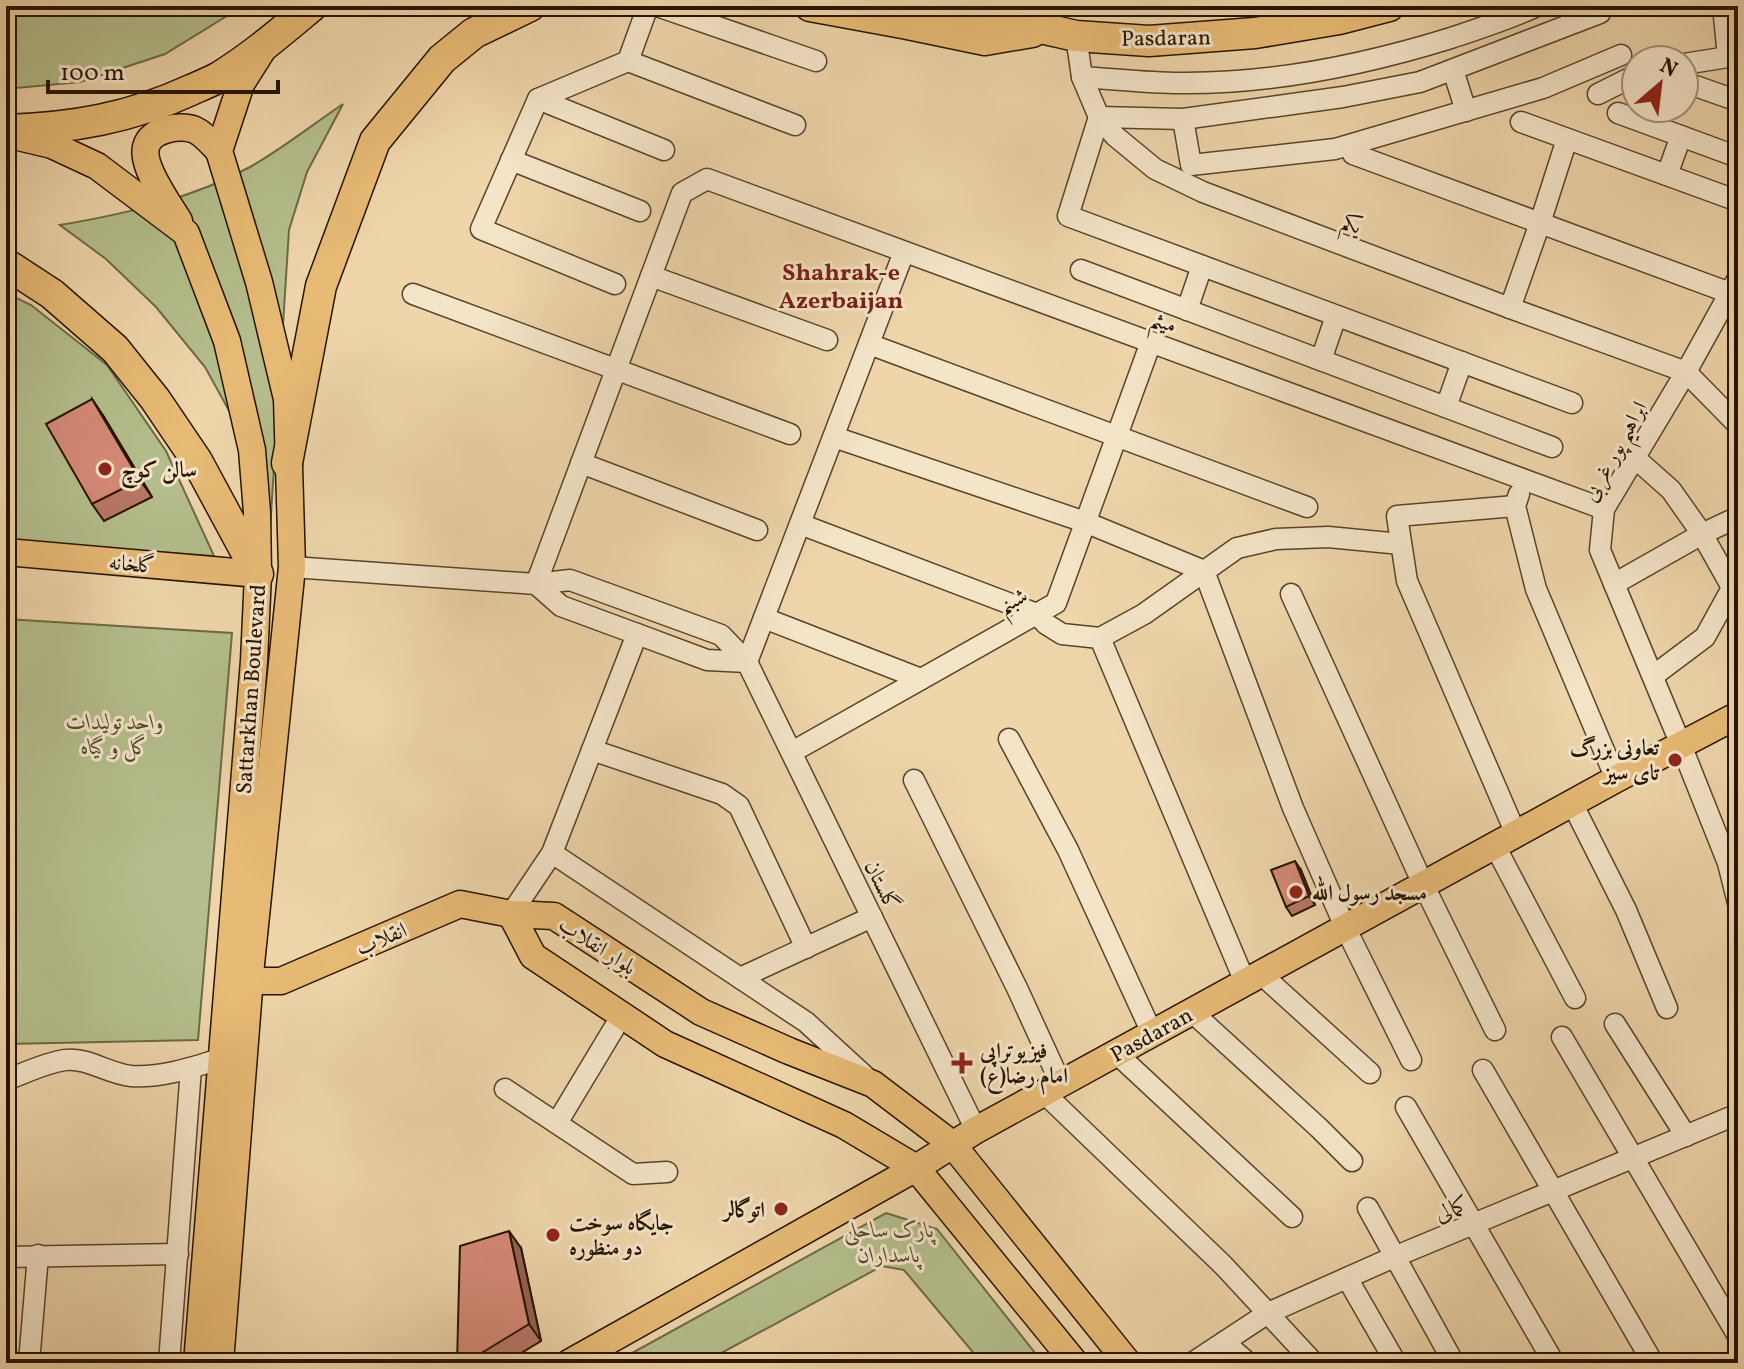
<svg xmlns="http://www.w3.org/2000/svg" width="1744" height="1369" viewBox="0 0 1744 1369" font-family="Vollkorn,Amiri,serif">
<style>
.green{fill:#b4be8c;stroke:#6e6946;stroke-width:2}
.lines{fill:none;stroke-linecap:round;stroke-linejoin:round}
.minor-casing{stroke:#59442a;stroke-width:23}
.major-casing{stroke:#271400;stroke-width:29}
.highway-casing{stroke:#271400;stroke-width:33}
.minor{stroke:#f4e4c8;stroke-width:20}
.major{stroke:#e7ba75;stroke-width:26}
.highway{stroke:#e7ba75;stroke-width:30}
.wall{fill:#b77766;stroke:#271400;stroke-width:2}
.shaded-wall{fill:#956153;stroke:#271400;stroke-width:2}
.building{fill:#d58a77;stroke:#271400;stroke-width:2}
.poi-dot{fill:#8f2418;stroke:#f4e4c8;stroke-width:3}
.labels{text-anchor:middle;stroke-width:6;stroke-linejoin:round;paint-order:stroke}
.street-label{font-size:22px;fill:#271400;stroke:#f4e4c8}
.poi-label{font-size:22px;font-weight:bold;fill:#271400;stroke:#f4e4c8;text-anchor:start}
.park-label{font-size:22px;font-style:italic;fill:#51472a;stroke:#f4e4c8}
.neighbourhood-label{font-size:24px;font-weight:bold;fill:#7a1f14;stroke:#f4e4c8}
</style>
<rect width="100%" height="100%" fill="#eed5aa"/>
<filter id="stains"><feTurbulence type="fractalNoise" baseFrequency=".0025" numOctaves="4"/><feColorMatrix values="0 0 0 0 .2 0 0 0 0 .09 0 0 0 0 .02 0 0 0 .5 -.17"/></filter>
<radialGradient id="worn" r=".72"><stop offset=".6" stop-color="#630" stop-opacity="0"/><stop offset="1" stop-color="#630" stop-opacity=".3"/></radialGradient>
<g class="green">
<path d="M6,6H243L165,54L80,82L6,89Z"/>
<path d="M343,104L307,172L289,230L268,562L238,427L205,367L156,307L106,259L60,225C125,214 191,199 250,167C282,149 312,125 343,104Z"/>
<path d="M6,293L31,305L107,365L166,451L214,556L6,541Z"/>
<path d="M6,619L232,633L198,1040L6,1044Z"/>
<path d="M886,1213L937,1229L1043,1363H982L904,1270L882,1266L703,1363H614Z"/>
</g>
<g class="lines">
<g class="minor-casing">
<g id="minor">
<path d="M657,6L816,61"/>
<path d="M1723,6L1728,57"/>
<path d="M1076,36L1082,77L1099,117L1115,136L1155,169L1203,192L1510,308L1686,372L1738,425"/>
<path d="M628,61L795,125"/>
<path d="M1684,64L1728,57L1738,58"/>
<path d="M1453,70L1466,111"/>
<path d="M1082,77C1115,79 1148,83 1180,83C1272,84 1364,65 1451,38C1481,28 1509,19 1537,6"/>
<path d="M1684,82L1738,101"/>
<path d="M1598,94L1636,75"/>
<path d="M538,99L664,150"/>
<path d="M1618,113L1738,157"/>
<path d="M1183,119L1191,165L1335,149L1543,88L1621,55"/>
<path d="M1521,122L1738,201"/>
<path d="M1353,154L1730,293"/>
<path d="M511,160L640,211"/>
<path d="M1667,175L1681,136"/>
<path d="M1081,270L1552,447"/>
<path d="M651,276L827,340"/>
<path d="M1738,278L1686,372L1604,509L1600,550L1681,745L1728,863L1738,903"/>
<path d="M615,284L481,229L538,99L628,61L648,6"/>
<path d="M413,294L790,434"/>
<path d="M1510,308L1540,223L1567,139"/>
<path d="M1187,310L1202,266"/>
<path d="M869,344L1307,507"/>
<path d="M1321,360L1336,316"/>
<path d="M1572,403L1068,216L1099,117L1183,119L1343,97L1420,82L1600,13"/>
<path d="M1446,407L1462,362"/>
<path d="M834,437L1085,522L1204,571"/>
<path d="M1635,458L1671,490L1702,534L1738,598"/>
<path d="M581,463L757,530"/>
<path d="M1519,494L1515,506L1536,589L1616,779"/>
<path d="M1515,506L1397,516L1407,581L1516,834"/>
<path d="M800,524L1037,614L1046,624L1062,634L1100,638L1144,614L1237,548L1276,539L1328,537L1401,544"/>
<path d="M292,567L536,584L570,580L721,635L747,662L976,1130"/>
<path d="M1204,571L1293,808L1345,927L1411,1060"/>
<path d="M536,584L682,193L707,179L1604,509"/>
<path d="M536,584L561,606L637,634L707,660L747,662"/>
<path d="M1614,584L1702,534L1738,517"/>
<path d="M1291,594L1423,884L1495,1030"/>
<path d="M764,618L921,679"/>
<path d="M1100,638L1245,982"/>
<path d="M747,662L904,252"/>
<path d="M1653,676L1705,637L1732,588L1738,585"/>
<path d="M1009,739L1068,850L1152,1033"/>
<path d="M592,750L722,794L739,806L806,948"/>
<path d="M792,752L1056,603L1151,342"/>
<path d="M914,780L1017,988L1061,1084"/>
<path d="M1572,803L1626,910L1667,1008"/>
<path d="M1495,846L1575,998"/>
<path d="M552,853L806,1022L867,1078"/>
<path d="M511,914L552,853L637,634"/>
<path d="M1261,974L1370,1073"/>
<path d="M740,978L872,917"/>
<path d="M1192,1012L1319,1128L1352,1161"/>
<path d="M1615,1024L1686,1136"/>
<path d="M1562,1037L1738,1336"/>
<path d="M1116,1053L1292,1217"/>
<path d="M1483,1070L1653,1363"/>
<path d="M6,1080C25,1073 45,1063 65,1060C87,1057 109,1074 131,1076C162,1078 194,1067 223,1058"/>
<path d="M505,1089L633,1174L667,1172"/>
<path d="M1044,1093L1223,1265L1314,1363"/>
<path d="M1406,1107L1554,1363"/>
<path d="M557,1123L622,1015"/>
<path d="M1368,1208L1450,1356"/>
<path d="M6,1257L178,1254"/>
<path d="M1347,1278L1396,1363"/>
<path d="M1224,1342L1248,1363"/>
<path d="M29,1363L38,1255"/>
<path d="M169,1363L191,1068"/>
<path d="M1192,1363L1268,1313L1394,1257L1738,1114"/>
</g>
</g>
<g class="major-casing">
<g id="major">
<path d="M10,135L52,145L97,166L186,233L227,341L252,450L257,512L258,574L254,661L197,1363"/>
<path d="M179,221C169,204 141,167 146,147C150,129 181,124 195,130C204,134 212,144 219,151"/>
<path d="M6,552L258,574"/>
<path d="M511,914L533,956L665,1044L844,1125L916,1168L1075,1363"/>
<path d="M251,981H281L460,904L511,914L554,916L701,1012L789,1051L873,1084L952,1144L1128,1363"/>
<path d="M220,1363L251,964L292,567L287,399L259,282L219,151L241,84L263,49"/>
<path d="M569,1363L916,1168L976,1130L1616,779L1738,715"/>
</g>
</g>
<g class="highway-casing">
<g id="highway">
<path d="M810,6L908,24L985,40L1032,32"/>
<path d="M943,6L1076,36L1149,41L1255,33L1339,19L1389,6"/>
<path d="M6,130C73,128 130,118 191,90C200,86 210,82 219,77C252,57 282,31 312,6"/>
<path d="M6,264L52,294L115,349L155,399L197,461L258,574"/>
<path d="M287,463L321,286L375,141L442,59L474,33L530,6"/>
</g>
</g>
<use href="#minor" class="minor"/>
<use href="#major" class="major"/>
<use href="#highway" class="highway"/>
</g>
<g class="wall">
<path d="M92,399L104,417L152,497L104,521L92,504Z"/>
<path d="M1301,870L1315,905L1292,916L1286,907Z"/>
<path d="M521,1248L541,1341L505,1363H457Z"/>
</g>
<g class="shaded-wall">
<path d="M92,399L104,417L152,497L140,480Z"/>
<path d="M1295,861L1301,870L1315,905L1309,896Z"/>
<path d="M509,1231L521,1248L541,1341L529,1324Z"/>
</g>
<g class="building">
<path d="M92,399L140,480L92,504L46,424Z"/>
<path d="M1295,861L1309,896L1286,907L1271,870Z"/>
<path d="M509,1231L529,1324L465,1363H457L460,1246Z"/>
</g>
<g class="poi-dot">
<circle cx="105" cy="469" r="8"/>
<circle cx="1675" cy="760" r="8"/>
<circle cx="1296" cy="892" r="8"/>
<path d="M958 1051h8v8h8v8h-8v8h-8v-8h-8v-8h8z"/>
<circle cx="781" cy="1209" r="8"/>
<circle cx="553" cy="1235" r="8"/>
</g>
<g class="labels">
<g class="street-label">
<text transform="translate(1166 37) rotate(-1)" y="8">Pasdaran</text>
<text transform="translate(1352 223) rotate(21)" y="8">یکم</text>
<text transform="translate(1164 321) rotate(20)" y="8">میثم</text>
<text transform="translate(1614 451) rotate(-61)" y="8">ابراهیم پور غربی</text>
<text transform="translate(132 563) rotate(5)" y="8">گلخانه</text>
<text transform="translate(1012 600) rotate(-29)" y="8">شبنم</text>
<text transform="translate(250 689) rotate(-86)" y="8">Sattarkhan Boulevard</text>
<text transform="translate(883 885) rotate(64)" y="8">گلستان</text>
<text transform="translate(381 938) rotate(-23)" y="8">انقلاب</text>
<text transform="translate(598 945) rotate(33)" y="8">بلوار انقلاب</text>
<text transform="translate(1151 1034) rotate(-29)" y="8">Pasdaran</text>
<text transform="translate(1451 1208) rotate(-22)" y="8">کمالی</text>
</g>
<g class="poi-label">
<text x="121" y="477">سالن کوچ</text>
<text x="1659" y="755" text-anchor="end">تعاونی بزرگ<tspan x="1659" dy="25">تای سیز</tspan></text>
<text x="1312" y="900">مسجد رسول الله</text>
<text x="980" y="1058">فیزیوتراپی<tspan x="980" dy="25">امام رضا(ع)</tspan></text>
<text x="765" y="1217" text-anchor="end">اتوگالر</text>
<text x="569" y="1230">جایگاه سوخت<tspan x="569" dy="25">دو منظوره</tspan></text>
</g>
<g class="park-label">
<text x="115" y="729">واحد تولیدات<tspan x="115" dy="25">گل و گیاه</tspan></text>
<text x="889" y="1237">پارک ساحلی<tspan x="889" dy="25">پاسداران</tspan></text>
</g>
<g class="neighbourhood-label">
<text x="841" y="280">Shahrak-e<tspan x="841" dy="28">Azerbaijan</tspan></text>
</g>
</g>
<rect width="1744" height="1369" fill="none" stroke="#eed5aa" stroke-width="32"/>
<rect x="8" y="8" width="1728" height="1353" fill="none" stroke="#271400" stroke-width="4"/>
<rect x="16" y="16" width="1712" height="1337" fill="none" stroke="#271400" stroke-width="2"/>
<g transform="translate(1660 84) rotate(28)"><circle r="38" fill="#f4e4c8" stroke="#a29178" stroke-width="2"/>
<path d="M0-6L14 30L0 20L-14 30Z" fill="#8f2418"/>
<text y="-12" font-size="22" font-weight="bold" text-anchor="middle" fill="#271400">N</text>
</g>
<path d="M48 80v12h230v-12" fill="none" stroke="#271400" stroke-width="4"/>
<text x="60" y="80" font-size="24" fill="#271400" stroke="#f4e4c8" stroke-width="6" paint-order="stroke">100 m</text>
<rect width="100%" height="100%" filter="url(#stains)"/>
<rect width="100%" height="100%" fill="url(#worn)"/>
</svg>
